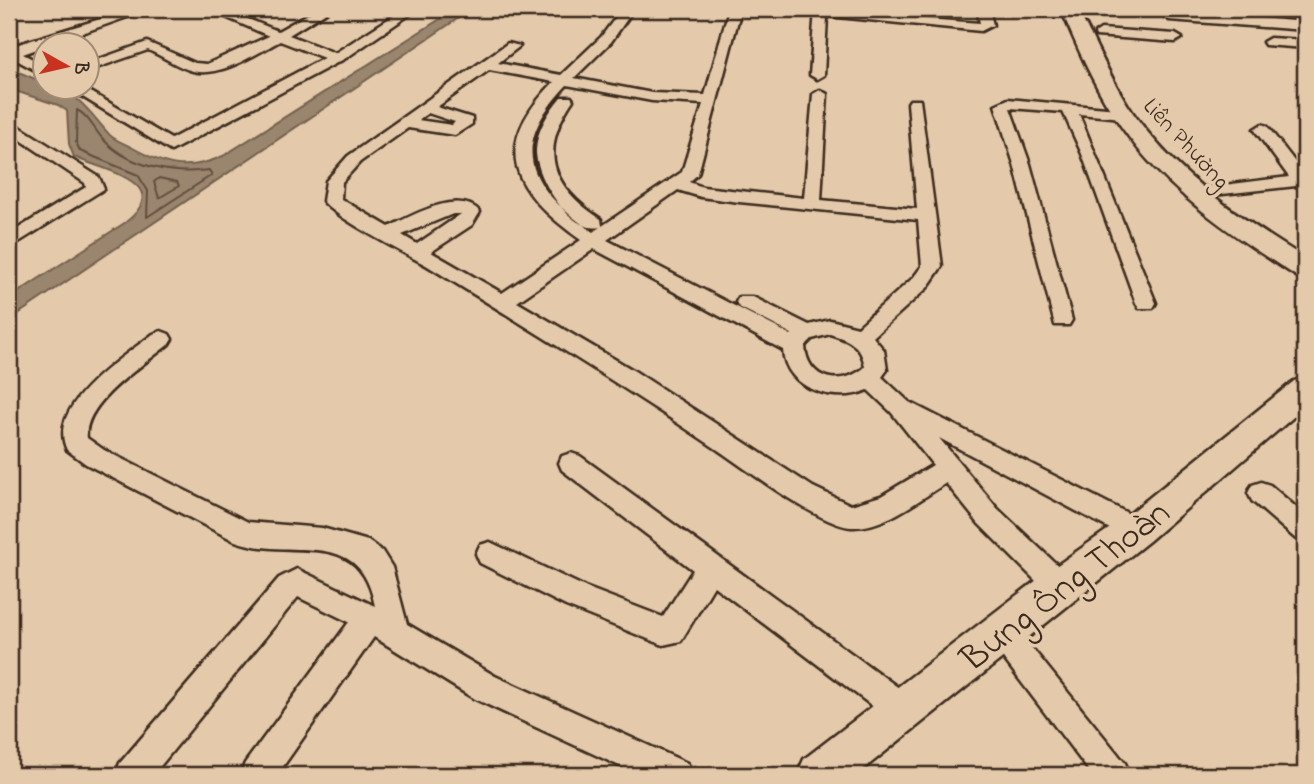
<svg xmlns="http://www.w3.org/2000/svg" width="1314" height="784" viewBox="0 0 1314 784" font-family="'Indie Flower',sans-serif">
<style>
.water{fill:#9a856e;stroke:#74614e;stroke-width:2}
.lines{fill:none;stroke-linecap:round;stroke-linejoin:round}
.shore{stroke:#614e3e;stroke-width:2}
.street-casing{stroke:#3b2a1e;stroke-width:5}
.secondary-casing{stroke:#3b2a1e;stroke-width:5}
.street{fill:#e4caab;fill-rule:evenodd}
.secondary{fill:#e4caab;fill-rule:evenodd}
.labels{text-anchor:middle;stroke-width:7;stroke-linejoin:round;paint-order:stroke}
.far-street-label{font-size:24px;fill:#3b2a1e;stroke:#e4caab}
.near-street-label{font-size:37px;fill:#3b2a1e;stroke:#e4caab}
</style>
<rect width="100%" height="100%" fill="#e4caab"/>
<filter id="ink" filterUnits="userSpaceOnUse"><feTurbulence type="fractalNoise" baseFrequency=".0143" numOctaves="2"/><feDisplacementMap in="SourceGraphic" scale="14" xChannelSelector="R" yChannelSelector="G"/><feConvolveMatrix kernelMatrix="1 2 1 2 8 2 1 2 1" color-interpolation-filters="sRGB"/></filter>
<g filter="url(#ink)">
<path class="water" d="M456,9H472L9,320V298L126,222C176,182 99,169 74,157L69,144L67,111L58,105L9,89V68L45,83L46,88C76,88 90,113 108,133C113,140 124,143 131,147C164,165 186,173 223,156Z"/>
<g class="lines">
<g class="shore">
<path d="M77,110C89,116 93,128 102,138C128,167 173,175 209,170L212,175L147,217L148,191L138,175L80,151L76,142Z"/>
<path d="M159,178L177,182L179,186L159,198L154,182Z"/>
</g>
<g class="street-casing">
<g id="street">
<path d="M133,9H150L23,54L46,66V76L9,56V47Z"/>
<path d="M207,9H223L278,31L317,9H331L289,35L335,53L404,9H418L346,58L171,151L68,88H84L171,139L324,58L280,41C257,53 221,78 193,71C177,67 163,56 148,50L88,71V63L147,42L195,63L207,64L269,36Z"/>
<path d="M622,9H634L611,42L574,78L652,93L705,95L729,9H741L698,174L689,182L703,187L804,198L813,94L820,90L827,94L821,200L917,209L908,103L910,100H920L942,266L927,288L873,337L884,350L887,370L882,377L909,402L1145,522L1149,530L1145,538L1136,542L1127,538L939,438L997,508L1070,577L1074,586L1070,595L1060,599L1050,595L979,524L946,483C920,499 884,529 851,527C820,525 746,469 718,450C622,385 524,325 426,265C404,253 336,218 323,201L326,181L348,156L508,43L520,46L498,63L561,75L601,37ZM489,70L554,82C488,148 513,192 581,240L502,293L431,252L472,225L480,212C459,188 411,216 389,227L341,199L342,182L360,162L408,128L455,135L472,124V118L437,107ZM567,85L652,101L703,104L682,172L602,226L601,219C551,187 538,151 573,100L571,97H561C548,113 537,129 536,150C535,176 570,234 600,227L593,232C528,187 507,148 567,85ZM428,113L455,122L452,125L418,120ZM678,190L701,197L739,202L918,220L922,266L913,278L858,327L830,320L809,325L753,297H739L736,302L739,307L792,334L791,335L607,240ZM453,214H461L417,244L402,235ZM594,249L783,350C785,390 837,404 868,390L891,412L933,465L881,496L851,505L813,487L633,370L517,302ZM830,334C850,340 862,346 865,367C841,388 807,380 805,346L812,339Z"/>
<path d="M815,9L897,14L895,9H907L912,18L980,23L977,9H989L993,25L981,31L827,16L824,75L817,79L810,75Z"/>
<path d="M1153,9L1305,22V30L1169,20Z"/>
<path d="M1101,29L1175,34L1182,38L1175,42L1096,36L1095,33Z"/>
<path d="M1270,38L1305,40V48L1265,45L1263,42Z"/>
<path d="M1008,99L1128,110L1131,113L1123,118L1079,114L1156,303L1153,308H1139L1136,303L1082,154L1063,112L1010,108L1030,164L1072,320L1069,325H1055L1014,164L995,105Z"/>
<path d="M9,120L99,177L104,189L9,248V234L86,187L85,183L9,132Z"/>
<path d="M1262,124L1267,126L1305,175V185L1186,198L1183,194L1192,189L1289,177L1254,129Z"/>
<path d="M161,331L169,334L172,339L169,344C144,365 82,403 87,438L104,450L248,522L322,528L368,541L382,551L392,567L407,624L495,676L687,763L692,775H639L473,698L374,637L277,775H240L245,763L349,622L298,597L153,775H115L120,763L279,578L297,569L375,606C360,524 292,562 235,541L86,464L67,450C45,405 124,357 153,334Z"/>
<path d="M571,453L580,456L914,699L919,710L914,721L903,726L892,721L714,586L681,641L663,645L566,606L480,563L476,554L480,545L490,542L585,587L663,617L693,570L562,470L559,463L562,456Z"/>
<path d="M1261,482L1270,485L1305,515V543L1296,539L1252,501L1248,493L1252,485Z"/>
<path d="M1001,618L1011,622L1125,763L1130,775H1092L991,642L986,632L991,622Z"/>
</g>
</g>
<g class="secondary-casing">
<g id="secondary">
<path d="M1061,9H1077C1096,43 1111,81 1133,113C1178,177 1240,218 1305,258V279L1296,276C1226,231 1158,186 1113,114C1092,82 1076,44 1061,9Z"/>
<path d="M1305,377V407L1149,541L856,775H797L804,759L1046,573L1123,519L1294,381Z"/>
</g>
</g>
<use href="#street" class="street"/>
<use href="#secondary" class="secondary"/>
</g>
</g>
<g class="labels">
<g class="far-street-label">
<text transform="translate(1187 143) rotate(47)" y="8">Liên Phường</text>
</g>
<g class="near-street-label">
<text transform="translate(1064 584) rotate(-38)" y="13">Bưng Ông Thoàn</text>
</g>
</g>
<rect width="1314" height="784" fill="none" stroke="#e4caab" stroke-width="35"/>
<rect x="18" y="18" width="1279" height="749" fill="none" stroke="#3b2a1e" stroke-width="2.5" filter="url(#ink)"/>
<g transform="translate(66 66) rotate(98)"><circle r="33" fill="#e4caab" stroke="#a08a73" stroke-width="2"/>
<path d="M0-5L12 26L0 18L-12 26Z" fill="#c8321e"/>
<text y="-10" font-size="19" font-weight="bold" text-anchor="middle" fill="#3b2a1e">B</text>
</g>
</svg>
